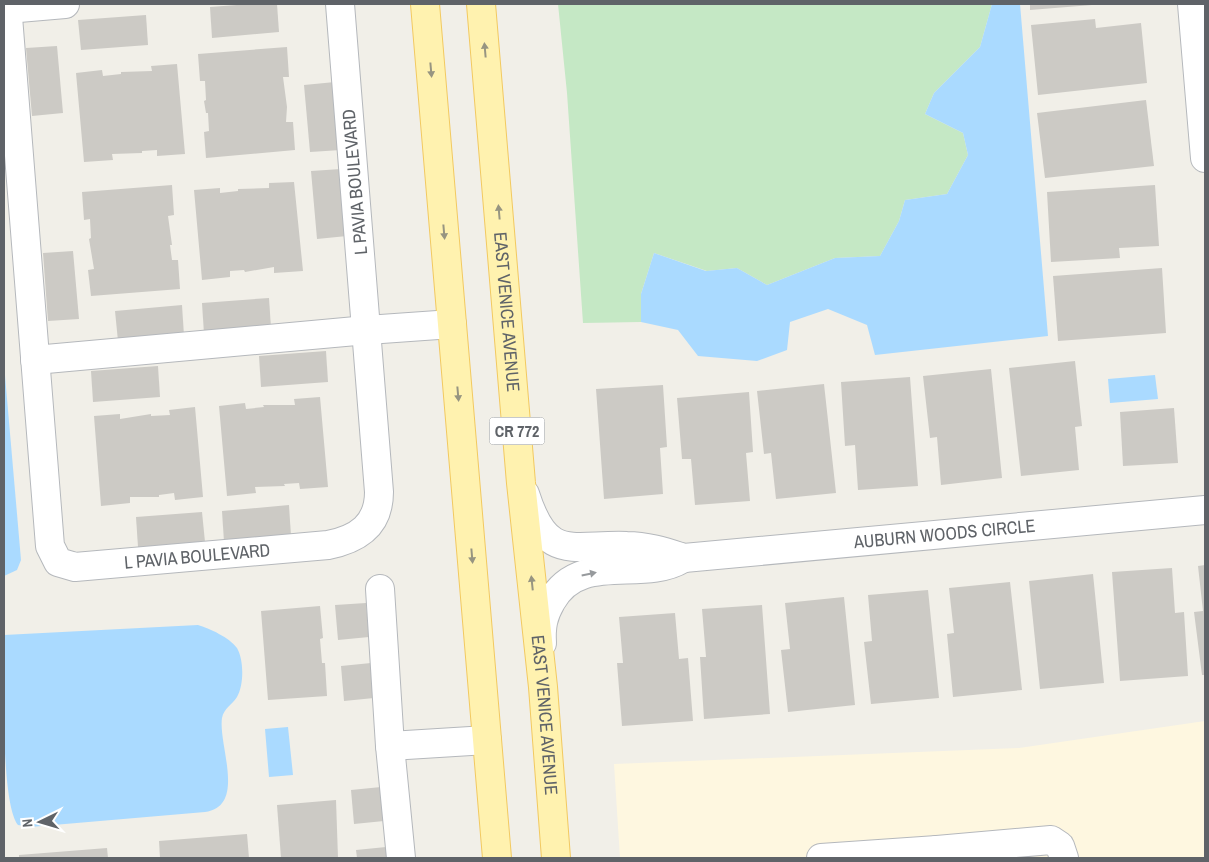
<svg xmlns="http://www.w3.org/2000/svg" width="1209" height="862" viewBox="0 0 1209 862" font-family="'Archivo Narrow',sans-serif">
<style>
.commercial{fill:#fef7e0}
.green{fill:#c5e8c5}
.water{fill:#aadaff}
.building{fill:#cccac5}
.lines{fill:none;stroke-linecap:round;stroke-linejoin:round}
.minor-casing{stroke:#b5b8bc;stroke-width:30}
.major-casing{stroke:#f2c960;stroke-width:30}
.minor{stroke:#fff;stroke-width:28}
.major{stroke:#fff2af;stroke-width:28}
.oneway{fill:#979581}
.oneway2{fill:#979a9d}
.labels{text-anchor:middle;stroke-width:4.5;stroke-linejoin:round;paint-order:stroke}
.shield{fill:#fff;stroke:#8f9295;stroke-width:1}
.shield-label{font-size:16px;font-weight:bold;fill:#5f6368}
.street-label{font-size:18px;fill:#5f6368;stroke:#fff}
</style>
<rect width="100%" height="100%" fill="#f1efe8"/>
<path class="commercial" d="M1205,721V858H620L614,764L1019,748Z"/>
<path class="green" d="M558,4H992L980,47L934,93L925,114L963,133L968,155L947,194L905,200L899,221L880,256L835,258L767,285L737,268L707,271L654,253L641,294V322L583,323L567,93Z"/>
<g class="water">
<path d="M992,4H1020L1048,336L875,355L867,325L828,309L790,322L787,350L757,361L698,356L678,330L641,322V294L654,253L706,271L737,268L767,285L835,258L880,256L899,221L905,200L947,194L968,155L963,133L925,114L934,93L980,47Z"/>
<path d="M4,364L21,560L17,570L4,576Z"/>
<path d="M1155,375L1158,399L1110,403L1108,379Z"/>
<path d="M198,625C209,628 230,638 237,648C244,660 244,685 237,697C232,705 224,708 222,718C218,745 247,806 205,812L30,827L18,825C0,802 4,670 4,635Z"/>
<path d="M288,727L293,775L269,777L265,729Z"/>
</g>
<g class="building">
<path d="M250,4H277L279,32L212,38L210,7Z"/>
<path d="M1030,4H1092V5L1030,10Z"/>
<path d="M146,15L148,45L81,50L78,20Z"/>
<path d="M1095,19L1096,28L1141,23L1147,83L1038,95L1031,25Z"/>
<path d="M57,46L63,113L32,116L26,48Z"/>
<path d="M287,47L289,77H283L287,107L286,122H293L295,150L206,158L204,132L209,131L208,113H206L204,101L206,100L205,81H200L198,54Z"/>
<path d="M177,64L185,154L157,156V150L142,151V153L112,154L113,160L84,162L76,73L102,70L103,76L121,74V72L152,71L151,66Z"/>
<path d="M335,82L341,150L310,152L304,85Z"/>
<path d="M1146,100L1154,166L1045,178L1037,113Z"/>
<path d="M341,169L347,236L317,239L311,171Z"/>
<path d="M294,182L303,271L274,273V267L245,272L244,270L230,271V277L202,280L194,190L220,188V193L238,191V189L269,188V183Z"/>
<path d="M172,185L174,215L168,216L172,245H170L172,260H178L180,289L91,296L88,270L94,269L89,239L91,238L90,219L84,220L82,192Z"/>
<path d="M1155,185L1159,246L1119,248L1120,258L1051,262L1047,192Z"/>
<path d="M73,251L79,319L48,321L43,253Z"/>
<path d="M1162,268L1166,333L1058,341L1053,276Z"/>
<path d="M269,298L271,328L204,334L202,303Z"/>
<path d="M182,305L184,336L118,341L115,311Z"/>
<path d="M326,351L328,382L261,387L259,356Z"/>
<path d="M1075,361L1082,426L1075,427L1079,470L1021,476L1009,368Z"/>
<path d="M158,366L160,397L93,402L91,371Z"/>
<path d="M991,369L1002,478L941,485L937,437L930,438L923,376Z"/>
<path d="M910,377L918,486L858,490L855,445L845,446L841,382Z"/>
<path d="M824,384L836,493L776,499L771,453L764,454L757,391Z"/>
<path d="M663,385L667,447L660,448L663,494L604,499L596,389Z"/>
<path d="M749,392L753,452L746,453L750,501L695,505L691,459H682L677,398Z"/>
<path d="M320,397L328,487L300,489L299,483L284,484L285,486L255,487L256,493L227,496L219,406L245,403L246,409L264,407L263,405H295L294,399Z"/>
<path d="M195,407L203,497L175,500L174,493L159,495V497H130V503L101,506L94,416L120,414V419L151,414V416L170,415L169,410Z"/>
<path d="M1174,408L1178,463L1123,466L1120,412Z"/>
<path d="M289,505L291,536L224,542L222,511Z"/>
<path d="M202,512L205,542L138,547L136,517Z"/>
<path d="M1205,565V675H1202L1194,612L1203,611L1198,566Z"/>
<path d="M1172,568L1175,613L1184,612L1188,676L1120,681L1112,572Z"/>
<path d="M1093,574L1104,683L1040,689L1029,581Z"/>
<path d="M1010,582L1022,690L953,697L947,634L954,633L949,588Z"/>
<path d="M928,590L939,698L871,704L864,642L872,641L868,595Z"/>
<path d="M844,597L855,705L788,712L781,650L790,649L785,603Z"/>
<path d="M366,603L369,637L338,640L335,605Z"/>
<path d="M762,605L770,714L704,719L700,657H706L702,609Z"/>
<path d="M320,606L323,638L320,639L322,663H325L327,696L268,700L261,611Z"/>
<path d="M675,613L679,659L688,658L693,721L622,726L617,663H623L619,617Z"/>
<path d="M371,663L374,698L344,701L341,666Z"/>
<path d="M381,787L384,821L354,824L351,790Z"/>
<path d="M336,800L338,858H281L277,805Z"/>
<path d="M247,834L249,858H160L159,841Z"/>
<path d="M386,847L387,858H357L356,850Z"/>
<path d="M107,848L108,858H19V855Z"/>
</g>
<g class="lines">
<g class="minor-casing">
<g id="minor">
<path id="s1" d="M7,4L50,546L58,562L75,567L328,545C358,539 379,525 379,492L340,4"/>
<path d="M1192,4L1205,158"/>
<path d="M7,9L65,4"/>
<path d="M35,360L367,330L452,324"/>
<path id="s2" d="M525,494C547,563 570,544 627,546C647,546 665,552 684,558L1205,510"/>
<path d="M380,589L390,746L401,858"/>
<path d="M542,643C541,627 543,616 551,602C579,550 642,583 682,559"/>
<path d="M390,746L487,740"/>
<path d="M821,858L937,850"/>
<path d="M938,858L937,850L1051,840L1060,846L1064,858"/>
</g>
</g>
<g class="major-casing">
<g id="major">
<path d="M425,4L497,858"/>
<path id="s3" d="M481,4L521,483L543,687L556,858"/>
</g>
</g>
<use href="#minor" class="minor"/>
<use href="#major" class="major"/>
</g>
<defs><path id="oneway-solid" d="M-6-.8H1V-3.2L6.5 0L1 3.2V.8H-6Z" transform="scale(1.25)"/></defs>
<g class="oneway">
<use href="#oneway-solid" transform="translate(485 50) rotate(-95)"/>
<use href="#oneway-solid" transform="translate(431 70) rotate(85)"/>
<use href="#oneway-solid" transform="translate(499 212) rotate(-95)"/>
<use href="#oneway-solid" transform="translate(444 232) rotate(85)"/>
<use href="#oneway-solid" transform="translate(458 394) rotate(85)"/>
<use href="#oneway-solid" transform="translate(472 556) rotate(85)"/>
<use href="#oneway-solid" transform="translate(532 583) rotate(-96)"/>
</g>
<use class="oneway2" href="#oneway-solid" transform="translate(589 574) rotate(-12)"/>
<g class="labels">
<rect class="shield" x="489.5" y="417.5" width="55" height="27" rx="4"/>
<g class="shield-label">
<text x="517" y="437">CR 772</text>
</g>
<g class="street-label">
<text transform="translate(355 182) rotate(-95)" y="6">L PAVIA BOULEVARD</text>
<text dy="6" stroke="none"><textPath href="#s3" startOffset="309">EAST VENICE AVENUE</textPath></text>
<text dy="6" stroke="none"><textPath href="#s2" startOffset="451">AUBURN WOODS CIRCLE</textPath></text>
<text dy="6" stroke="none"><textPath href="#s1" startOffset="702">L PAVIA BOULEVARD</textPath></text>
<text dy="6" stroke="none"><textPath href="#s3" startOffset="714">EAST VENICE AVENUE</textPath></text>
</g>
</g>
<rect width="1209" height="862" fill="none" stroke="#5f6368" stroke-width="10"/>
<g transform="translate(40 822) rotate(265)" stroke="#ffffff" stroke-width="4" paint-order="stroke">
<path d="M0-4L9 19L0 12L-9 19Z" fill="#5f6368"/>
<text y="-8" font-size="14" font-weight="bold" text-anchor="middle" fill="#5f6368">N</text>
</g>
</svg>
